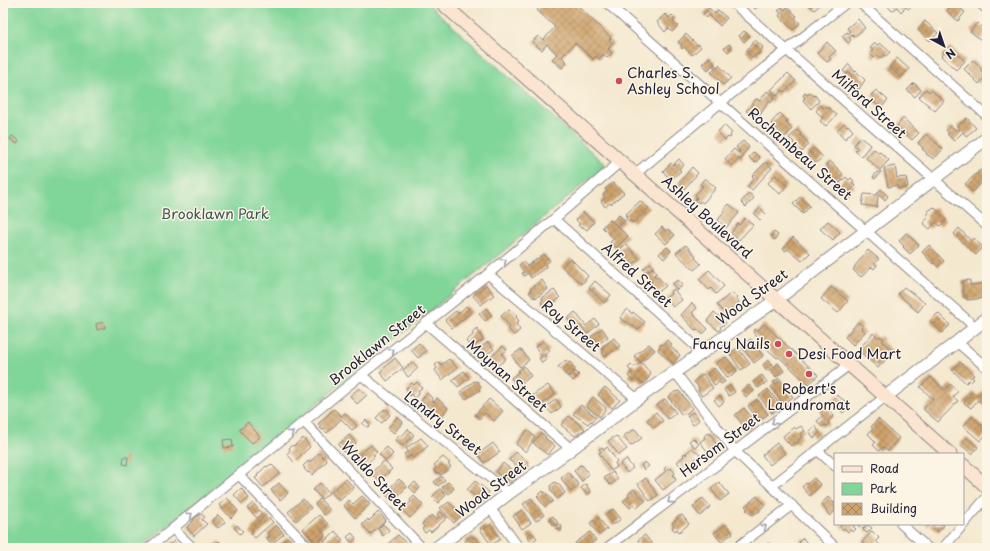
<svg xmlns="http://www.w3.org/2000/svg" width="990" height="551" viewBox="0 0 990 551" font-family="'Playpen Sans',sans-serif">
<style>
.park{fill:#80d599;stroke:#517c6a}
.building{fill:url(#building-cross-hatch)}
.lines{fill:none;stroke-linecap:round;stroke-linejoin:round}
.minor-casing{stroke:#8b8585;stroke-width:11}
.tertiary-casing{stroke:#8b8585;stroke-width:14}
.secondary-casing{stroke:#8b8585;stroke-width:15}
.minor{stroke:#fff;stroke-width:9}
.tertiary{stroke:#fff;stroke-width:12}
.secondary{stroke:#fce5d0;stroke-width:13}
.oneway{stroke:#9c9ca7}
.poi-dot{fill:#d1495b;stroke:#fcf5e5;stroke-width:1.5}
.labels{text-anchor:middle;stroke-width:3;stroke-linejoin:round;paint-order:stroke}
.poi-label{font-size:14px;fill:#22223b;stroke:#fcf5e5;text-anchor:start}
.street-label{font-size:14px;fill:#22223b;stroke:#fcf5e5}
.park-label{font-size:14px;fill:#3e5857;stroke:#fcf5e5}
</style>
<defs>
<pattern id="building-cross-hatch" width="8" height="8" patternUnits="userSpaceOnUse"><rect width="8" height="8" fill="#cfa36c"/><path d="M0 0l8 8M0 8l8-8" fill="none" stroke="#a8845a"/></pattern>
</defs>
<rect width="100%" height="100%" fill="#fcf5e5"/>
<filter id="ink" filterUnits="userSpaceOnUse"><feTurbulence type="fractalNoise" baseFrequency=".025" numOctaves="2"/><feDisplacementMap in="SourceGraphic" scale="8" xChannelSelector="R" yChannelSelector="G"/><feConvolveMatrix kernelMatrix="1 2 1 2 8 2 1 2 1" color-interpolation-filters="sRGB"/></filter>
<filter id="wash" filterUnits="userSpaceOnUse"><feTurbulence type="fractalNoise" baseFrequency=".012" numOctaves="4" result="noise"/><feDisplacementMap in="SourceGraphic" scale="16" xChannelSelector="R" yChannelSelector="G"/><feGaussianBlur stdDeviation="0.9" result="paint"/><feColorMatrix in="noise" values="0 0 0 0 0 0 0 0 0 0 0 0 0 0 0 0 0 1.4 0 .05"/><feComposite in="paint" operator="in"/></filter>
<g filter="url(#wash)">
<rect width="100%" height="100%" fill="#f4e8cf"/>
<path class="park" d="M3,3H427L606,165L500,254L140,548H3Z"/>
<g id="blocks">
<g class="building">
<path d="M536,3H575L611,38L609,40L613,44L608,49L612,53L607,58L603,54L599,59L596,56L593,59L575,43L562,57L567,62L562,68L552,59L557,54L547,44L542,50L532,42L538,36L543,40L555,27L537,10L540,7Z"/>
<path d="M749,3H760L755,9Z"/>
<path d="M808,3H818L820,5L814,10Z"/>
<path d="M885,3L901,4L915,3L908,9L906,7L901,12L897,7L892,11Z"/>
<path d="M953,3L965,12L958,21L947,11Z"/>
<path d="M782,7L785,10L787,7L797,16L795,18L800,23L793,30L779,16L781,13L778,11Z"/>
<path d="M709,8L715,14L718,10L727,18L720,26L709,15L707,18L703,14Z"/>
<path d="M665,14L669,18L672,15L675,18L673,22L678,26L672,32L668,28L665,32L657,22Z"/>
<path d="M858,19L865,28L854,37L852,35L849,38L851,40L848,43L842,36L847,32L848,34L850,32L847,28Z"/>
<path d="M925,21L938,33L930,41L918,30Z"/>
<path d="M977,23L981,27L982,26L987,32L981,40L970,31Z"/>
<path d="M744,31L750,36L744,42L739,36Z"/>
<path d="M686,34L697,45L698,44L701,47L692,55L684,47L682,49L681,47L682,46L678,42Z"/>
<path d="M755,40L763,47L758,55L757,54L753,58L746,51Z"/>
<path d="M827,42L836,51L829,57L831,59L827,62L817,53Z"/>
<path d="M875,43L878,45L880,43L890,52L886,56L884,55L881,58L877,55L874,58L870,54L873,50L870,48Z"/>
<path d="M729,44L732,48L728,52L724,48Z"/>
<path d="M950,47L965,61L956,70L941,56Z"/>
<path d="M709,57L715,63L714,64L717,67L719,65L731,78L723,85L711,72L715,68L713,65L708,70L702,64Z"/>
<path d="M897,58L909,69L901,78L889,67Z"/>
<path d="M973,60L981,67V71L986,76L979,84L964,69Z"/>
<path d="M849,64L855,72L856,71L865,80L859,89L848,80L852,76L848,72L847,74L843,71Z"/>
<path d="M788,73L796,81L784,92L782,90L777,96L771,90Z"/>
<path d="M914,83L921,90L915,97L907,90Z"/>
<path d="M926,89L929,92L931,90L944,101L935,111L919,97Z"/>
<path d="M876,90L888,100L881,108L871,100L874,97L871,95Z"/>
<path d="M767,91L775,96L771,103L769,101L758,118L746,111L756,99L760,101Z"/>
<path d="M805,93L808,95L810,93L814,96L815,95L819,101L811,109L803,100L805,98L803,96Z"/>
<path d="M821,105L823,108L825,106L827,108L828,107L837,115L826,126L820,121L823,118L816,111Z"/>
<path d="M780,113L788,121L786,123L792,129L785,137L771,123Z"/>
<path d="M903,118L919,133L912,140L897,126Z"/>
<path d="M967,118L976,128L966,136L963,132L954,141L947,134L949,133L946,130L951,126L957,131L960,129L957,126Z"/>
<path d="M844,123L847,126L848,125L853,131L845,139L837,130Z"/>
<path d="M724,125L732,133L730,135L731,137L729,138L728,137L725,140L718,132Z"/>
<path d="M797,130L801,134L800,135L809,144L802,152L793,143L794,142L789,138Z"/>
<path d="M926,134L943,149L934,159L926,154L927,153L922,149L923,148L918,143Z"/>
<path d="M12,136L19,141L17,144L10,139Z"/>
<path d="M860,137L870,145L861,156L855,151L858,148L854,145Z"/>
<path d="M743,141L749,147L742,156L743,157L741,160L739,158L732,166L725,159L734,149L739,153L740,151L736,147Z"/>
<path d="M813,148L823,157L816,163L812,160L811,161L809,159L810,158L807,155Z"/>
<path d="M874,149L879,153L880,152L889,160L880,170L866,158Z"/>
<path d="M754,152L760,158L755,163L749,157Z"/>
<path d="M679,159L684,165L679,169L681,171L670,180L663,171L671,163L673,165Z"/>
<path d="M830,161L843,174L835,181L826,172L829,169L826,164Z"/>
<path d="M766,162L772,168L752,190L747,187L754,178L752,176Z"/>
<path d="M895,166L897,178L906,177L908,187L898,189L897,185L888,187L884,168Z"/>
<path d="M692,167L698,173L684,189L682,188L680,189L678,187L680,186L678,184Z"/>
<path d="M982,169L987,173V177L973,192L965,184Z"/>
<path d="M880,171L881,172L875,179L873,177L877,172L878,173Z"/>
<path d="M775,175L787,185L780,194L768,183Z"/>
<path d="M846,177L849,180L851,178L854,181L852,183L855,186L847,194L838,185Z"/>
<path d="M705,178L716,188L703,203L700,201L699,203L695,200L697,198L695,195L703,186L700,184Z"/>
<path d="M613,183L624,193L611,204L610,203L605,207L601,201L605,198L603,195L607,191L605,189Z"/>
<path d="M881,189L888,196L885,200L879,194L878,196L877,207L862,205L864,194L876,195Z"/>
<path d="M749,193L754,198L746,207L741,202Z"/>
<path d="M800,197L810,206L803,214L793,204Z"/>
<path d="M640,201L649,208L633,223L630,220L629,222L626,219L627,217L625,215Z"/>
<path d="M729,204L739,213L726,228L718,220L724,212L723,211Z"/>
<path d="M934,207L946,220L940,226L936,222L930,229L923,223L928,218L926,216L929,213L927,212Z"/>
<path d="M760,208L766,214L760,220L754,214Z"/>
<path d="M583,212L594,222L587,230L583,227L581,228L578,225L580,224L576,220Z"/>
<path d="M619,215L625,221L618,227L613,221Z"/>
<path d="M745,218L753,225L739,240L731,233L738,223L739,225Z"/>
<path d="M610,220L628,236L616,248L610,242L614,239L602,227Z"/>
<path d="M828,221L840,232L833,240L820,229Z"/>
<path d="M662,227L666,231L668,229L675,235L666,244L655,234Z"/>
<path d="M959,228L971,241L973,238L983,247L976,255L954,234Z"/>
<path d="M774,232L778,235L775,240L771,236Z"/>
<path d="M906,233L919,245L910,254L903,247L904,246L899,241Z"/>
<path d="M793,237L810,253L802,261L788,249L786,251L783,249Z"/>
<path d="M626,244L639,259L630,267L621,256L623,254L619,250Z"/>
<path d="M686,245L696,256L695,258L701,264L694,270L676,253Z"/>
<path d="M929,245L944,261L938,267L934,263L933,264L922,252Z"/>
<path d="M667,247L671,251L664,259L659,254Z"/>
<path d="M868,250L879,259L874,263L877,265L874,269L872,267L861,277L853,270L855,268L854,267Z"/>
<path d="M544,254L550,261L545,264L546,267L531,278L528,273L524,276L522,273L524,272L519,265L523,262L527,266Z"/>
<path d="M570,258L588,276L582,284L562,267Z"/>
<path d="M650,263L653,267L646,272L643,269Z"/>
<path d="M653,268L657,273L654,275L656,278L658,277L666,286L657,293L651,287H652L649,283L652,281L646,273Z"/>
<path d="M709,270L724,286L716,294L711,288L709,290L699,279Z"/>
<path d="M542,280L548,289L536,298L535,296L534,298L529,292L531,291L530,289Z"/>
<path d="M678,280L683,285L677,290L672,284Z"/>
<path d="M970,280V285L987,283V294H985V298L967,300V298H964L962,281Z"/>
<path d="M595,281L611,295L604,303L589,288Z"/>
<path d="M486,285L494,295L481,305L473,296Z"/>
<path d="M831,287L848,301L838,313L821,299Z"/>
<path d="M904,287L925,303L918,312L898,294Z"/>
<path d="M674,289L682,300L673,307L665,298L671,294L670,292Z"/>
<path d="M554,290L560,298L548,307L547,306L545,308L541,302L543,300L542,298Z"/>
<path d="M731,293L737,297L736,298L739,302L730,310L731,311L729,313L728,312L725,314L717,305Z"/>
<path d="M692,303L697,308L692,313L708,329L703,334L697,329L695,330L681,315Z"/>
<path d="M466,306L472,312L452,328L445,320L456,311L458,314Z"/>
<path d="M486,308L492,315L485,321L479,314Z"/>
<path d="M509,309L517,316L516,317L519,321L516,324L520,330L514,335L508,329L510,327L501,316Z"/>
<path d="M627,309L632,314L633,312L645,322L638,330L626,321L625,322L620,318Z"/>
<path d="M575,312L586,326L595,319L599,324L587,334L581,326L576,330L572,326L570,327L569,326L572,323L567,319Z"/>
<path d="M714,312L726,323L720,327L721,328L719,331L707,321Z"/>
<path d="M938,313L950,325L942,333L930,321Z"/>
<path d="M104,322L105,328L97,330L96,324Z"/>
<path d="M858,322L863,326L861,328L865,332L853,345L845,337Z"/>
<path d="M764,324L818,375L809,385L779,357L777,358L764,346L753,332L755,329L757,331Z"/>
<path d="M477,328L483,340L471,348L466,341L473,335L472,332Z"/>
<path d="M602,328L608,337L593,348L587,340Z"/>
<path d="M873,333L878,338L880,336L884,339L882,341L893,351L878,368L858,350Z"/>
<path d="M614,338L620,346L605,357L602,353L603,352L601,348Z"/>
<path d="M751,339L763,356L754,363L742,347L748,343L746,342Z"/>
<path d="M667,340L672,344L670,346L680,355L673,364L658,350L661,344L663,345Z"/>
<path d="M543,341L550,351L544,355L547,359L542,363L539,358L542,356L535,347Z"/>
<path d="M488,342L494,349L483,357L477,350Z"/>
<path d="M419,343L426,351L418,358L411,350Z"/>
<path d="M649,344L655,350L641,362L634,356Z"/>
<path d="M503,346L507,350L502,354L506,359L497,366L496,365L494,366L490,360L491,359L490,358Z"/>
<path d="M738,348L750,364L741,370L729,353Z"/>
<path d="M521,349L529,360L520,367L512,356Z"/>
<path d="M726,357L737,371L728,378L716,363Z"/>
<path d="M395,358L403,368L387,381L380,372Z"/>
<path d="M449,359L457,368L442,380L435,370L437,368L435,365L439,362L441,365Z"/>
<path d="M566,360L569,363L570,362L575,369L573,372L574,373L575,371L579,375L573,381L570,377L571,376L570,374L568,377L558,367Z"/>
<path d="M769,360L774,367L778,363L784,371L776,377L770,369L767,371L763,365Z"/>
<path d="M413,362L418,368L408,377L403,370Z"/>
<path d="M641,362L651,374L644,384L636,379L633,381L628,376L632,372L628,368L632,364L635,367Z"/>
<path d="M960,362L974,375L972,377L974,379L971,382L969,380L966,383L952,370Z"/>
<path d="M524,366L531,376L517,387L511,378L519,372L518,371Z"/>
<path d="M714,368L725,382L721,384L719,382L715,386L707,374Z"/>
<path d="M464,371L469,378L458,387L452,380Z"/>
<path d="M703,374L713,388L702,396L698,390L700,389L694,381Z"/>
<path d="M762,375L767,382L758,388L753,382Z"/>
<path d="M931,377L945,390L950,384L958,391L953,397L958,401L938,422L924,410V408L933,399L920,387Z"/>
<path d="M779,378L793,397L783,404L771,387L775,384L773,382Z"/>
<path d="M474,381L475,382L477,381L481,387L479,389L480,390L466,399L460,392Z"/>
<path d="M417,382L422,388L418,391L420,393L414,398L411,394L409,396L406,392L408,391L406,388L412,383L414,385Z"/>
<path d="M548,385L555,394L539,406L533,395Z"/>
<path d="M730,385L735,392L729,396L724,390Z"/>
<path d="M749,385L754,391L746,397L741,391Z"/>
<path d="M605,387L620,400L612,408L598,395Z"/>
<path d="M359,388L367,395L357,404L350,396Z"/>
<path d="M985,388L987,390V408L978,400L971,408L964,403L973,392L978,396Z"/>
<path d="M768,389L781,406L772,413L759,396Z"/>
<path d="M676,391V392L679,391L692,408L686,414L685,413L682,415L668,397Z"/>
<path d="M427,393L432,398L431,400L434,402L437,398L448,408L441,417L433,412L434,410L421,401Z"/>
<path d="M837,395L850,405L843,413L831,402Z"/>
<path d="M720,396L724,402L719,406L714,400Z"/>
<path d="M593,397L606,408L600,417L586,406Z"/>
<path d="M489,399L503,411L494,421L485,413L479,419L475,415Z"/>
<path d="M556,399L561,407L552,414L546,407Z"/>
<path d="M665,399L676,413L668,419L657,405Z"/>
<path d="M756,400H758L768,414L759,421L748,406Z"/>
<path d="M581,405L596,417L592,422L591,421L588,424L573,414Z"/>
<path d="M826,407L834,416L828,421L829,424L827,426L825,425L822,427L817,421L823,416L820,412Z"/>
<path d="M744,408L756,423L747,431L735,415Z"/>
<path d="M334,409L341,416L345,413L357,426L352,430L341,419L327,433L323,429L322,430L320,428L322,427L318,424Z"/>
<path d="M384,409L385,411L387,409L389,411L388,413L390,415L382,423L376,418Z"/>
<path d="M656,412L663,421L654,428L647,420Z"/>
<path d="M693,412L699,420L693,425L687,416Z"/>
<path d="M569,416L585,429L575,436L561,425Z"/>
<path d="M972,416L987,430V434L980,441L963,426Z"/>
<path d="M397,417L403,422L394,433L388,428Z"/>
<path d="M878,419L899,438L888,451L883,447L879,451L873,445L876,442L868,434L873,428L871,427Z"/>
<path d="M366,420L370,425L368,427L362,424Z"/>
<path d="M248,422L260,437L252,443L240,431V429Z"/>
<path d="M801,426L805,431L800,434L802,437L798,440L799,442L797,444L795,442L791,446L788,442L787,443L783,436L794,427L796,429Z"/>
<path d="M815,426L820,433L814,438L809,431Z"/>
<path d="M408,429L414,435L402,446L395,440L400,435L402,436Z"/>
<path d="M635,429L642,438L631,446L623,436Z"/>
<path d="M527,430L535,437L526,452L516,444Z"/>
<path d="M541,433L546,437L545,438L555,446L548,455L533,443Z"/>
<path d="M707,433L709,435L710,433L714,439L713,440L720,449L712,457L700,442L705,438L704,436Z"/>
<path d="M349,435L356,443L345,453L338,445Z"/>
<path d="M616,436L627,449L619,455L608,441Z"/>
<path d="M966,437L978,447L972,454L960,444Z"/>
<path d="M303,438L310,447L294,462L287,454L290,450L289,448L293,445L294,446Z"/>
<path d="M421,438L428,446L413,458L411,455L407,458L404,454L408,451L406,448Z"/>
<path d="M693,438L699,444L695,448L689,441Z"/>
<path d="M232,439L233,447L224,448L223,440Z"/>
<path d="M493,443L500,452L484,463L478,454Z"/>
<path d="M777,443L785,453L770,465L762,455Z"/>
<path d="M371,445L377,452L373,455L375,456L361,469L353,460Z"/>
<path d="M387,447L393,454L386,461L379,454Z"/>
<path d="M602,447L604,450L607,447L617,461L615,463L617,467L611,471L599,453L601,452L599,449Z"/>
<path d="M692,448L700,455L693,461L695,463L685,471L677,462L684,456L683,454L685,453L686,455L687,454L686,453Z"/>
<path d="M516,452L529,463L527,465L529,466L526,470L524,469L523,471L509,460Z"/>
<path d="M319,453L327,461L312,475L309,472L308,473L304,469L305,468L303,466L308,461L309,463Z"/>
<path d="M124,457H128L127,465L123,464Z"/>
<path d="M443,457L450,463L448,464L451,467L441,475L438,472L436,473L434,470L436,468L434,465Z"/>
<path d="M626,459L633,468L627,473L620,464Z"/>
<path d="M384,461L392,469L379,481L371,473Z"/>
<path d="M645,462L649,466L644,470L641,465Z"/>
<path d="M503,463L517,474L515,478L516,479L510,483L496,472Z"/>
<path d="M271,464L280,473L263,487L255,478L258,476L257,475L266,466L267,467Z"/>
<path d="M580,465L581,466L582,465L589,474L582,481L574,471Z"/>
<path d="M666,467L669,470L671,468L675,473L673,475L676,480L663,490L655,480L666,471L664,469Z"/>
<path d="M568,472L579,485L571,492L561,478Z"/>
<path d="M613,472L618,479L610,485L604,478Z"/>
<path d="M441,476L445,480L438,486L434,482Z"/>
<path d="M646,478L658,495L650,501L638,484Z"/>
<path d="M814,478L821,485L810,496L802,487L806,483L807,484Z"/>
<path d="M346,479L354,488L339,501L331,492Z"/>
<path d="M399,479L407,487L392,501L384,493Z"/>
<path d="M475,481L489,492L481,501L467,490Z"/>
<path d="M415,482L420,488L415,493L409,487Z"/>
<path d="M448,482L454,488L449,494L442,488Z"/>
<path d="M555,482L557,484L558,483L565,493L557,499L550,489L551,488L550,486Z"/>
<path d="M719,482L729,494L720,501L711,489Z"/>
<path d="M279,483L288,493L280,500L271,490Z"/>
<path d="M320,483L329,493L322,499L313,490Z"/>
<path d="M586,484L591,492L587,495L581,488Z"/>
<path d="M241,488L249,498L242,504L234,495Z"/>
<path d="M440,489L446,495L438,503L432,497Z"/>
<path d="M634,489L645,501L637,508L634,504L630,508L623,501L629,496L628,494Z"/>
<path d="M543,491L544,493L545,492L553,501L545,507L538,498L539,497L537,496Z"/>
<path d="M362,496L370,504L355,518L344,506L349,500L353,504Z"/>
<path d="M414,496L423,505L410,518L402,510L411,502L410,500Z"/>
<path d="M757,496L765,505L759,510L760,511L752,515L746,510L748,509L745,506Z"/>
<path d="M828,497L834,503L835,502V511L830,516L821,504Z"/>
<path d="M227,498L238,511L231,518L219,505Z"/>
<path d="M531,498L544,515L536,521L523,504Z"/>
<path d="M703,498L710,507L700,516L693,507L697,504L696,503Z"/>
<path d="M303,499L311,508L296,521L288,512Z"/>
<path d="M320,499L330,510L324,515L315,504Z"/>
<path d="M449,502L462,515L454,523L440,508Z"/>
<path d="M253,503L262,514L257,518L247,508Z"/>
<path d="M613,509L621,519L613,525L605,515Z"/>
<path d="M522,510L531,523L522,529L513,516Z"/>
<path d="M440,511L447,518L431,532L429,530L425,533L422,529L424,527L422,524L432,515L436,519L439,517L437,515Z"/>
<path d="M378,512L386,520L371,534L362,525L368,519L369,521Z"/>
<path d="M201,514L205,517L202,520L207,524L194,536L187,527L194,520L193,519Z"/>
<path d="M218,515L225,522L218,528L212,521Z"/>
<path d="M266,515L273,522L255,538L250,533L253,530L252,528Z"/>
<path d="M319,515L328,524L321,530L325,535L316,544L303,529Z"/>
<path d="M682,515L689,524L679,532L677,529L675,531L672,528L674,526L672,523L677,519L676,518Z"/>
<path d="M553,516L558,523L554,526L549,519Z"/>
<path d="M598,517L607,529L599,535L590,523Z"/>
<path d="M383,524L389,530L383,536L378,529Z"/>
<path d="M557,524L562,526L561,531L556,528Z"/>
<path d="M726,524L733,533L721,542L714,533Z"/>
<path d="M839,524H856L853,526L856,529L853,532L850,530L848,532L844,528L842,530Z"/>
<path d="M859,524H867L862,529L858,525Z"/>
<path d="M925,524H943L944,525L938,532L930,524L928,527Z"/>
<path d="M237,525L243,531L240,534L234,528Z"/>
<path d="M276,525L284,534L272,544L267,539L269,537L267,534Z"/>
<path d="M485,525L486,528L490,525L501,539L491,545L480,529Z"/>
<path d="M868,525L872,528L867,533L863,530Z"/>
<path d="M335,531L343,540L335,548H322L320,546Z"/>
<path d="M872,531L879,538L876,541L880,545L877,548H866L864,547L865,546L862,542Z"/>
<path d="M531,532L537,538L532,542L527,536Z"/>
<path d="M590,532L596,540L586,548H579L575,543Z"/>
<path d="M352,533L356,538L352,543L347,537Z"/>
<path d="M398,535L411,548H392L388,544Z"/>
<path d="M645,535L655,548H641L638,543L639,542L638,540Z"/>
<path d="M472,536L473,538L474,537L483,548H469L465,541Z"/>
<path d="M288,537L295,545L291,548H279L277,546Z"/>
<path d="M803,538L809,546L808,547L809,548H800L799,547L801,544L799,542Z"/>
<path d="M174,541L180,548H166L168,546H167Z"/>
<path d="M219,541L225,548H211Z"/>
<path d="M769,543L774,548H763L762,546Z"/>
</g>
</g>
</g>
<g filter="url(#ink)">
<use href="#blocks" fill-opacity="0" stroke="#8b8585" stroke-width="1"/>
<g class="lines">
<g class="minor-casing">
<g id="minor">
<path d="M607,3L975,327"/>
<path d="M733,3L987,226"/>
<path d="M860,3L987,116"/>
<path d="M980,3L987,9"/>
<path d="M635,174L720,103L846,3"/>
<path d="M554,219L702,352"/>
<path d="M488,274L637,399"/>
<path d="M426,323L571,449"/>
<path d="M957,342L987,368"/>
<path d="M675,372L735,451L836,548"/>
<path d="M361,375L509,493"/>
<path d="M304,422L422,548"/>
<path d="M817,450L835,466"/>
<path d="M239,475L309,548"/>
<path d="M772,486L885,397"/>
<path d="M490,508L519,548"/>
<path d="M901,524L928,548"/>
<path d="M173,529L193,548"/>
<path d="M149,548L361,375L488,274L554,219L620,162"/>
<path d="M607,548L849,365"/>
<path d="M736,548L792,505"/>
<path d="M943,548L987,497"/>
</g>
</g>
<g class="tertiary-casing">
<g id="tertiary">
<path d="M885,397L957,342L987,318"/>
<path d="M436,548L490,508L509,493L571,449L637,399L776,300L987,138"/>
</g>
</g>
<g class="secondary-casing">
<g id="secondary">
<path d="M442,3L950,454"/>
<path d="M963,465L987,487"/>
</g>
</g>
<use href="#minor" class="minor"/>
<use href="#tertiary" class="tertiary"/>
<use href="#secondary" class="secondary"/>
</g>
<defs><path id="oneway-chevron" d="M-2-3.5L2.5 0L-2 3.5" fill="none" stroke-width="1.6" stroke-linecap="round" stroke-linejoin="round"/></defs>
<g class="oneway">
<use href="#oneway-chevron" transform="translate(504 261) rotate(-39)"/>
<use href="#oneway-chevron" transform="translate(392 351) rotate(-39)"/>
<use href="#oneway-chevron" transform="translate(774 422) rotate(143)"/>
<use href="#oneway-chevron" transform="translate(291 433) rotate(-39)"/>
<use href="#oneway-chevron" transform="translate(670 501) rotate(143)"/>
<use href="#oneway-chevron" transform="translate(190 515) rotate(-39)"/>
<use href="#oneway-chevron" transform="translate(764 527) rotate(-37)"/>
</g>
</g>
<g class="poi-dot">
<circle cx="619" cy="81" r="4"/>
<circle cx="778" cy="344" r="4"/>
<circle cx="789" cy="354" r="4"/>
<circle cx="809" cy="374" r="4"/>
</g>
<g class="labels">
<g class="poi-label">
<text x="627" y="78">Charles S.<tspan x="627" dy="16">Ashley School</tspan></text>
<text x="770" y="349" text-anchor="end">Fancy Nails</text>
<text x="797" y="359">Desi Food Mart</text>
<text x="809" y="394" text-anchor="middle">Robert's<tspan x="809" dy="16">Laundromat</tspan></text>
</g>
<g class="street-label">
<text transform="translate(869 104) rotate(42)" y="5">Milford Street</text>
<text transform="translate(800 154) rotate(41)" y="5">Rochambeau Street</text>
<text transform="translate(707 217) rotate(42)" y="5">Ashley Boulevard</text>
<text transform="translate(637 275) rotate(42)" y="5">Alfred Street</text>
<text transform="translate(752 297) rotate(-36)" y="5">Wood Street</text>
<text transform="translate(571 326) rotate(40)" y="5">Roy Street</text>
<text transform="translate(377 345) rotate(-39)" y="5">Brooklawn Street</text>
<text transform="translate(507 376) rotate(41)" y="5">Moynan Street</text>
<text transform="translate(443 423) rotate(38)" y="5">Landry Street</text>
<text transform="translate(720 445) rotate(-37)" y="5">Hersom Street</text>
<text transform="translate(374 476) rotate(47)" y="5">Waldo Street</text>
<text transform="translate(491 489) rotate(-37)" y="5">Wood Street</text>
</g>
<g class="park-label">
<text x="215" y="219">Brooklawn Park</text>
</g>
</g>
<rect width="990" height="551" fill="none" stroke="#fcf5e5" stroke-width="16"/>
<rect x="834" y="453" width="130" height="72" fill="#fcf5e5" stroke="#a5a1a1"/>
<rect x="842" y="466" width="20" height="6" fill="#fce5d0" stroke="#a5a1a1"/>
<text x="870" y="473" font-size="12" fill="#22223b">Road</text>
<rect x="842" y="483" width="20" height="12" fill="#80d599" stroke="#a5a1a1"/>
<text x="870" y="493" font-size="12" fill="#22223b">Park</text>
<rect x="842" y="503" width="20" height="12" fill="url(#building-cross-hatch)" stroke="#a5a1a1"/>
<text x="870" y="513" font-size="12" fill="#22223b">Building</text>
<g transform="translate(944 46) rotate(140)" stroke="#fcf5e5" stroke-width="3" paint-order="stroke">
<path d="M0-3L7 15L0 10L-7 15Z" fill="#22223b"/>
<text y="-6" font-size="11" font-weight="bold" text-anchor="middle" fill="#22223b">N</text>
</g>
</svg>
